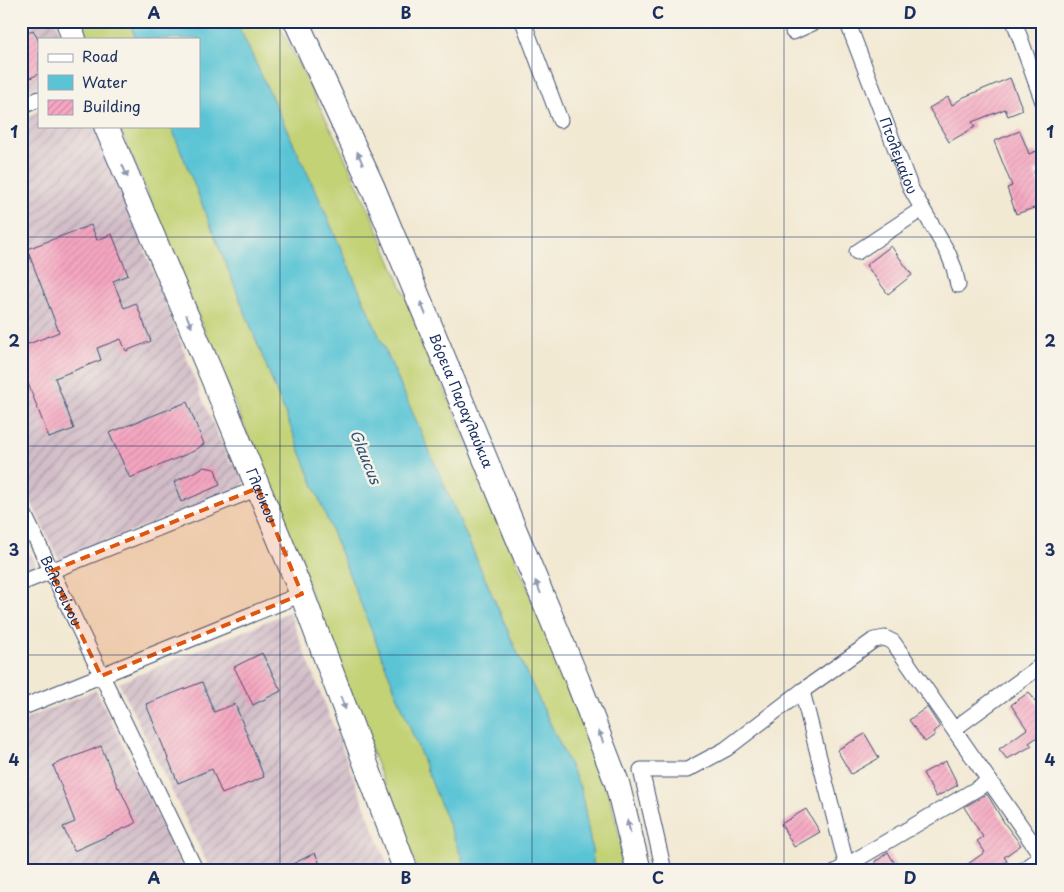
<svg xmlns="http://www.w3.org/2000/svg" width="1064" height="892" viewBox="0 0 1064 892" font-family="'Playpen Sans',sans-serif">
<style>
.industrial{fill:url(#industrial-furrows)}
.grass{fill:#c2d274;stroke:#6e8069}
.water{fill:#5ac4d5;stroke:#3a7a9a}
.building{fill:url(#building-hatch)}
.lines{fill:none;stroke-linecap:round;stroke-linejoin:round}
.street-casing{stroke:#3b4b70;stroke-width:17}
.primary-casing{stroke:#3b4b70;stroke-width:26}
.street{stroke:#fff;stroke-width:15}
.primary{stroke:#fff;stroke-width:24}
.oneway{fill:#8d97ae}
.marked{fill:#de5710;fill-opacity:0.2;stroke:#de5710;stroke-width:4;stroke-dasharray:10 6;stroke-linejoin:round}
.grid{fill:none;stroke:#1b2f5e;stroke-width:1;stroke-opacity:0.55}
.labels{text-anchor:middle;stroke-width:5;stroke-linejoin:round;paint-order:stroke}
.street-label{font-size:14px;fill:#1b2f5e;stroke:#f7f3e8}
.water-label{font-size:15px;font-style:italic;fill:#2b547c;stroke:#f7f3e8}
.neatline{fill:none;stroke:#1b2f5e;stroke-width:2}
.grid-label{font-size:16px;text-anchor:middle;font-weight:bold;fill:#1b2f5e}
</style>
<defs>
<pattern id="industrial-furrows" width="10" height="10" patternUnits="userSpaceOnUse" patternTransform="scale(1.25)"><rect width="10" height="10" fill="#d2bdc8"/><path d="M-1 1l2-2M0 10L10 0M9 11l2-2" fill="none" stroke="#aa9aa6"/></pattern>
<pattern id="building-hatch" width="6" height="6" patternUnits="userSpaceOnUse" patternTransform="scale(1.25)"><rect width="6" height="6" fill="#f5a5c0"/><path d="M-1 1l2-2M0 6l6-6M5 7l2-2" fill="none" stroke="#d18ea7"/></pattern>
</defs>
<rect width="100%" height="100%" fill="#f7f3e8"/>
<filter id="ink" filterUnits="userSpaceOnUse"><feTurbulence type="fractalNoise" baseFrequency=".02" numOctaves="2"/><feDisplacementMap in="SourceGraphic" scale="10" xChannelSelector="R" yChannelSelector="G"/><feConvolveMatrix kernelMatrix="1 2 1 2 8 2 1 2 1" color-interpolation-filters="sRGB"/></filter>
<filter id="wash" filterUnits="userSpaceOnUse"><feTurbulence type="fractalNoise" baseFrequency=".0096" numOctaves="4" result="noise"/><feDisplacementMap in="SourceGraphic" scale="20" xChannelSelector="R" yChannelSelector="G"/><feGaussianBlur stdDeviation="1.12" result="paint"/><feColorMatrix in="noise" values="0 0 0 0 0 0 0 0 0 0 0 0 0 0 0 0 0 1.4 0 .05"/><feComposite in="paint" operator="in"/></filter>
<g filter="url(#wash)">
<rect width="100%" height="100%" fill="#f2e9d3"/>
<g class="industrial">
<path d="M21,21H56L62,39H39V86L21,94Z"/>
<path d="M39,111V126H94L158,283L201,396L230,463L239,466L245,481L241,487L59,560L21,481V119Z"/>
<path d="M21,536L37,568L21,575Z"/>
<path d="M289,612L390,871H211L119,683Z"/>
<path d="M96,690L184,871H21V721Z"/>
</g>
<g class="grass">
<path d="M78,21H129L136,39H85Z"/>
<path d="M236,21H277L338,143L371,214L602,765L622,846L620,871H594L592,850L581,789L525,670L318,196Z"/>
<path d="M119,126H171L467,871H418L275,500Z"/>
</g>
<path class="water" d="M129,21H236L318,196L525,670L581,789L592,850L594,871H467L171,126H199V39H136Z"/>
<g id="blocks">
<g class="building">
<path d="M33,30L39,41V74L21,82V36Z"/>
<path d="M1010,78L1023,110L1008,116L1005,109L972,122L975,127L949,142L929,108L948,97L952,105L964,97Z"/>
<path d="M1020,131L1029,154L1036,151L1038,156L1043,155V168L1034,171L1043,195V205L1016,214L1007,188L1012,186L994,141Z"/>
<path d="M91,225L97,240L112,234L128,275L113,281L124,308L136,303L151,341L126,351L121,339L97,348L101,360L55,378L74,429L49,438L21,365V347L59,332L27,249Z"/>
<path d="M891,246L912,275L888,294L866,265Z"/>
<path d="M187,402L204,444L194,451L130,478L109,433Z"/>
<path d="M204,467L215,469L220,485L181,502L174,482Z"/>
<path d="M262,653L281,691L253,705L234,667Z"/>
<path d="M202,682L214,712L235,704L264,777L222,794L212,769L178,783L146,704Z"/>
<path d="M1029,692L1043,713V733L1029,743L1032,746L1007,759L999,749L1027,729L1011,705Z"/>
<path d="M927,707L940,727L933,732L935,735L925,742L909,720Z"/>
<path d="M865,734L879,758L851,774L837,750Z"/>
<path d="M101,746L118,788L119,787L136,823L74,851L63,827L75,822L53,765Z"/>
<path d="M946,761L958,785L936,797L923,773Z"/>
<path d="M987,794L1005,824L1021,845L1004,857L1007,861L992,871H958L985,852L977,841L983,837L964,807Z"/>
<path d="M806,809L820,832L794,847L781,824Z"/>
<path d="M888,852L899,871H871L876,860H878Z"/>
<path d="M315,853L323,871H278Z"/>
</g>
</g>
</g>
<g filter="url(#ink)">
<use href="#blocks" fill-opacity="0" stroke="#3b4b70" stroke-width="1"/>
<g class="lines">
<g class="street-casing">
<g id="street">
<path d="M523,21L560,120"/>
<path id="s1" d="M847,21L911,189L948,253L954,268L958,285"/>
<path d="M1014,21L1043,102"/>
<path d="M793,32L817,21"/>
<path d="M21,107L39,99"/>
<path d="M857,252L922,209"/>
<path id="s2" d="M21,508L196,871"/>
<path d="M21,583L258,488"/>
<path d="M802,691L848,871"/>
<path d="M21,708L302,594"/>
<path d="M954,729L1043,664"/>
<path d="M664,871L641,770H687L726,749L802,691L874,640L885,638L893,642L1043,858"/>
<path d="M837,871L990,781"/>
<path d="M1022,871L1043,855"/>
</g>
</g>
<g class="primary-casing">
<g id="primary">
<path d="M68,21L74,39"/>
<path id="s3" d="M296,21L373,188L515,531L577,679L617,783L639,871"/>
<path id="s4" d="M106,126L212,376L302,594L406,871"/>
</g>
</g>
<use href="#street" class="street"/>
<use href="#primary" class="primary"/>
</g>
<defs><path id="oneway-solid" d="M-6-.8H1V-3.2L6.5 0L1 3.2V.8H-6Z" transform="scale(1.25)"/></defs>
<g class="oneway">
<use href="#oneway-solid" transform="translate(360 158) rotate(-114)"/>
<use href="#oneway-solid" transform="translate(125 171) rotate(67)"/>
<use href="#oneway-solid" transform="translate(423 308) rotate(-112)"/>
<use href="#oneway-solid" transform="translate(189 321) rotate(67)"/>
<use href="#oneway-solid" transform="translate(285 551) rotate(68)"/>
<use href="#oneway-solid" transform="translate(538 587) rotate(-113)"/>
<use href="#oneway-solid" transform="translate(343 703) rotate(69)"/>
<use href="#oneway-solid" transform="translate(601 737) rotate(-112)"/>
<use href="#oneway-solid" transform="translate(629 827) rotate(-104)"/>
</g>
</g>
<path class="marked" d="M258,488L302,594L101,676L51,571Z"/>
<path class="grid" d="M280,21V871M532,21V871M784,21V871M21,237H1043M21,446H1043M21,655H1043"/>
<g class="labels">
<g class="street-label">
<text dy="5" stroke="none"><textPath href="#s1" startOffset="144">Πτολεμαίου</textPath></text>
<text dy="5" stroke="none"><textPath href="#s3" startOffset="414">Βόρεια Παραγλαύκια</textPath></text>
<text dy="5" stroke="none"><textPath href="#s4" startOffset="401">Γλαύκου</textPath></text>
<text dy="5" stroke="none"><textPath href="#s2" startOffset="92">Βελεστίνου</textPath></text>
</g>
<g class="water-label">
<text transform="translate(365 457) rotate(68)" y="5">Glaucus</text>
</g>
</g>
<rect width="1064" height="892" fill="none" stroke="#f7f3e8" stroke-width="55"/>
<rect x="38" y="38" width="162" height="90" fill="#f7f3e8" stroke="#9fa5b1"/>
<rect x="48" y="54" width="25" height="8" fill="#ffffff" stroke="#9fa5b1"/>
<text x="82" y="62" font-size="15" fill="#1b2f5e">Road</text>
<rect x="48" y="75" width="25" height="15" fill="#5ac4d5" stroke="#9fa5b1"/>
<text x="82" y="88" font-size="15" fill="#1b2f5e">Water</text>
<rect x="48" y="100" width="25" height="15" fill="url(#building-hatch)" stroke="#9fa5b1"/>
<text x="82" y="112" font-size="15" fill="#1b2f5e">Building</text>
<rect x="28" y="28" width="1008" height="836" class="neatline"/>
<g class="grid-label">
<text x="154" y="19">A</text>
<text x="406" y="19">B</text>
<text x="658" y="19">C</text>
<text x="910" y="19">D</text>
<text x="14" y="138">1</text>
<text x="1050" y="138">1</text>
<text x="14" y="347">2</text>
<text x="1050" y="347">2</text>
<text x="14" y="556">3</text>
<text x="1050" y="556">3</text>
<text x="14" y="766">4</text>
<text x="1050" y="766">4</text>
<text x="154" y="884">A</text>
<text x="406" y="884">B</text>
<text x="658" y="884">C</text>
<text x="910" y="884">D</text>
</g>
</svg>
